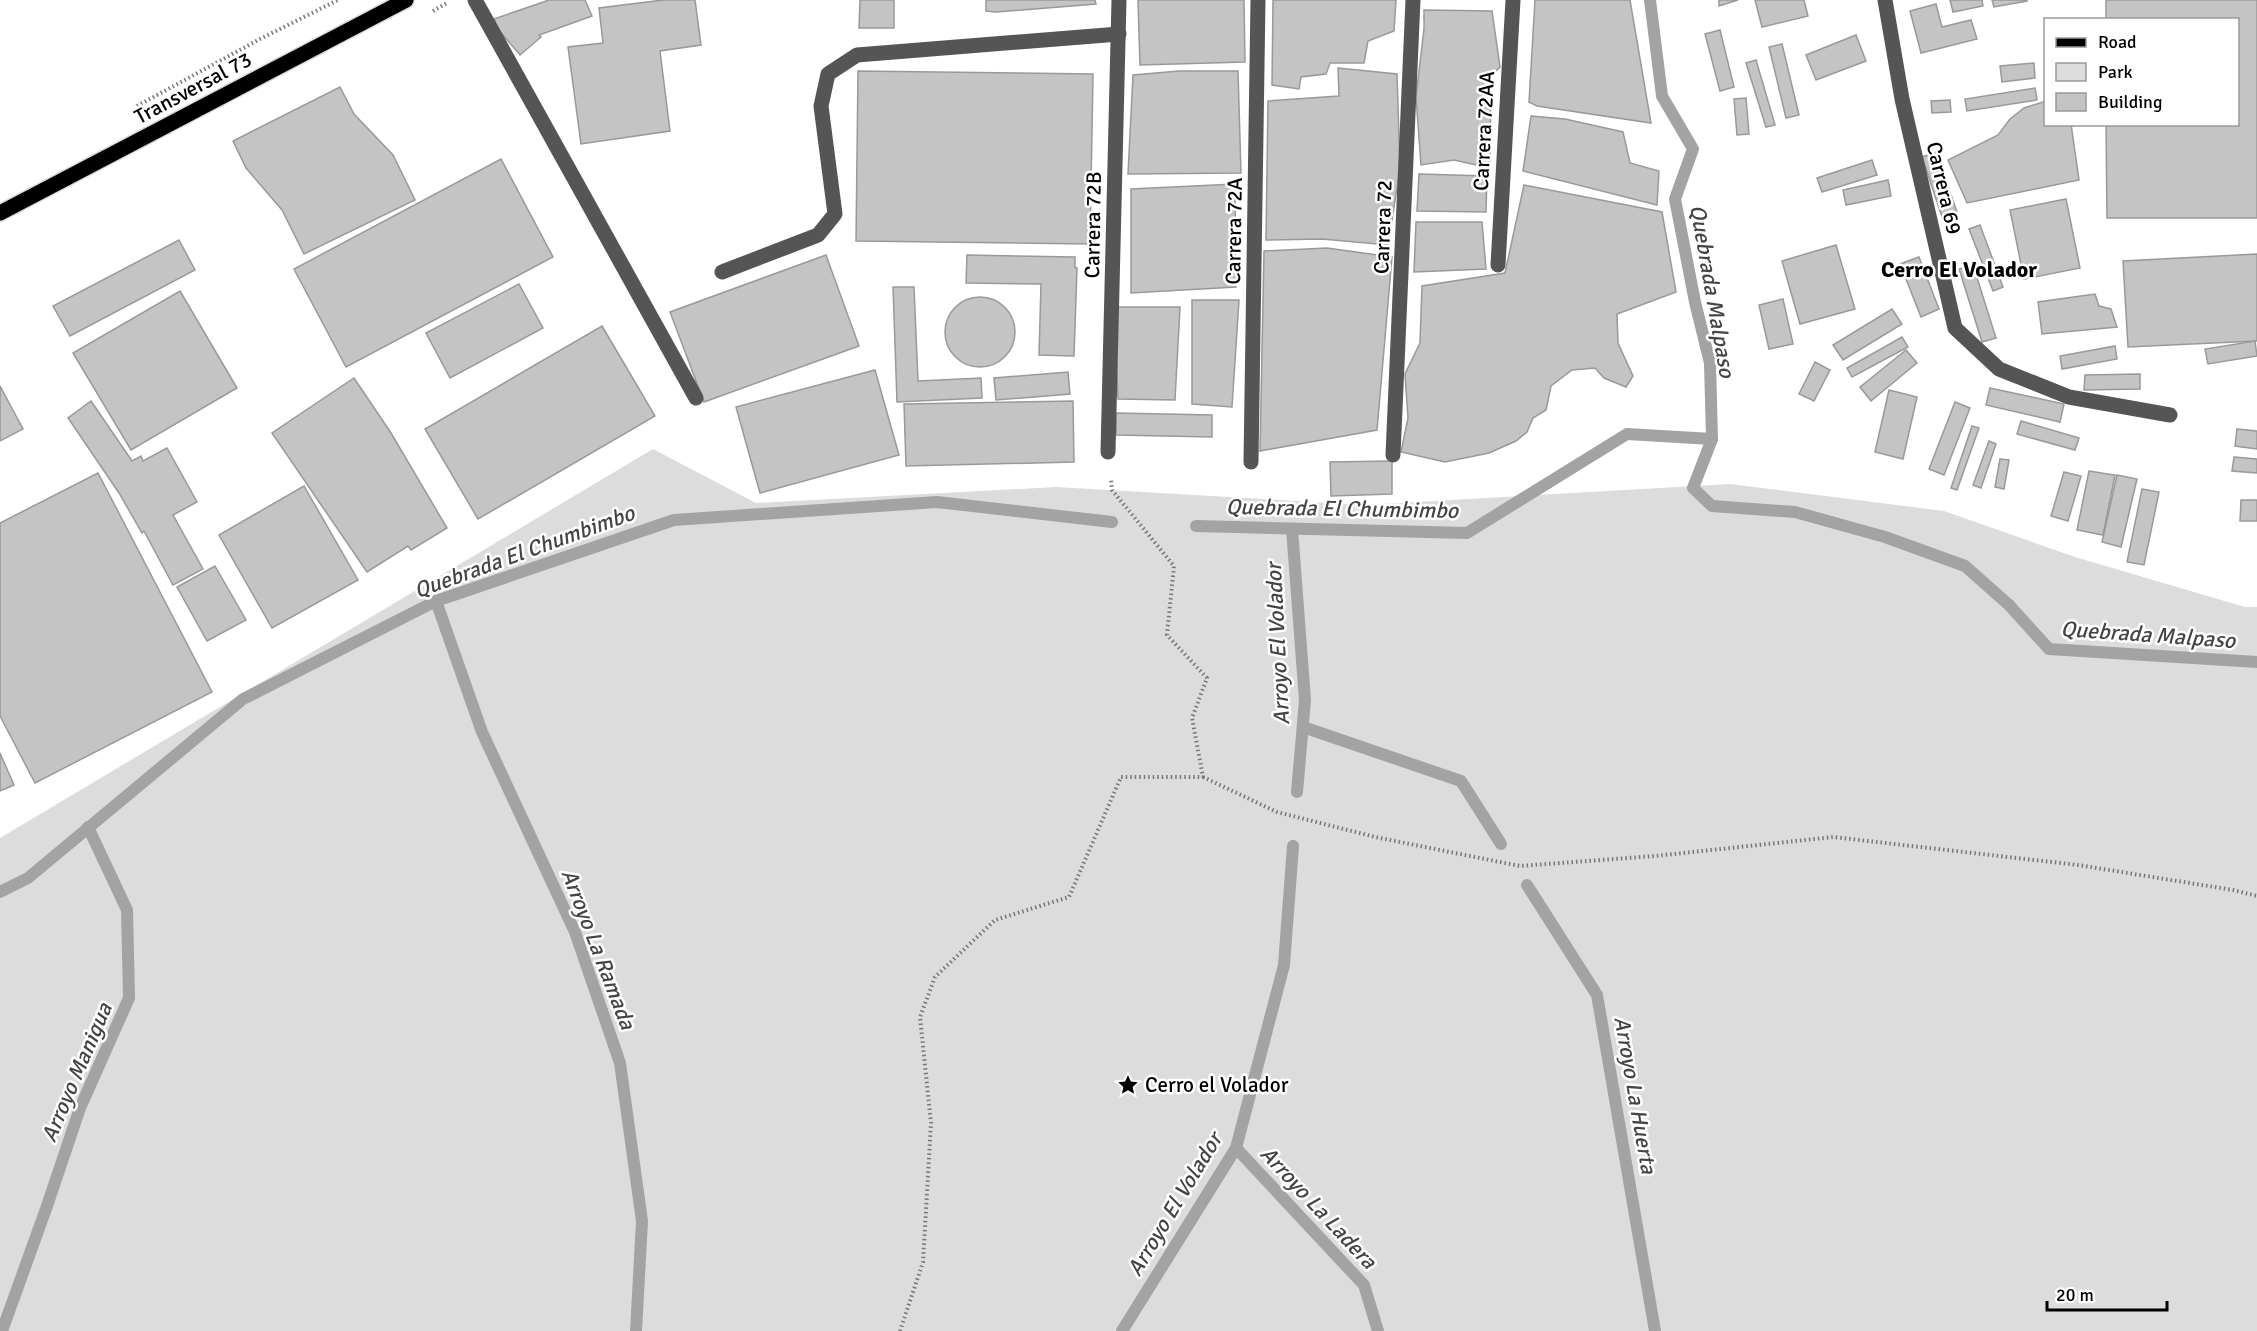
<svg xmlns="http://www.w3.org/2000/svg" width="2257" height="1331" viewBox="0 0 2257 1331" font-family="Signika,sans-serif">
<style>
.green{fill:#dcdcdc}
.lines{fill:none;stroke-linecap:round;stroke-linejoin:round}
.stream{stroke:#a3a3a3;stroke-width:12}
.building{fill:#c4c4c4;stroke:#999;stroke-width:1.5}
.major-casing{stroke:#dbdbdb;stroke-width:18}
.path{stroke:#777;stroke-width:4;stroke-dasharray:1.5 3;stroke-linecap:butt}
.minor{stroke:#555;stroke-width:15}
.major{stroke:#000;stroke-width:15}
.labels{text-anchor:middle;stroke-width:5;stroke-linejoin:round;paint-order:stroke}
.street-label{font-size:21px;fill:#000;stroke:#fff}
.poi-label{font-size:21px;fill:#000;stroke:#fff;text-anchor:start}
.neighbourhood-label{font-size:22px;font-weight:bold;fill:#000;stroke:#fff}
.water-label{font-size:22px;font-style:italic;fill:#444;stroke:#fff}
</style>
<rect width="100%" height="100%" fill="#fff"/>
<path class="green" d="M653,449L756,503L1056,487L1364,505L1730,484L1944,511L2075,557L2245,607H2257V1331H0V838Z"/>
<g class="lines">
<g class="stream">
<path d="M1650,0L1662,96L1693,149L1675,199L1695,302L1710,363L1712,439L1693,488L1712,506L1795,512L1885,537L1965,566L2009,605L2049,649L2257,662"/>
<path d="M1196,526L1467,533L1627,434L1712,439"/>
<path d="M1292,529L1305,700L1297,792"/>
<path d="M436,601L482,732L575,932L620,1063L642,1221L636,1331"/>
<path d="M1303,727L1461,781L1501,844"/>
<path d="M1527,885L1597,995L1655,1331"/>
<path d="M0,892L28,878L243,699L436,601L674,520L937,502L1112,522"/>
<path d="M1236,1148L1364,1285L1378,1331"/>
<path d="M2,1331L47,1206L80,1108L129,998L127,910L88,827"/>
<path d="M1122,1331L1236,1148L1284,965L1293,846"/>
</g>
</g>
<g class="building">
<path d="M549,0H585L592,16L539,35L541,37L520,55L497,28L494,19Z"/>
<path d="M663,0H695L701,45L660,51L670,131L581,144L568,47L603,43L599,8Z"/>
<path d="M860,0H894V28H859Z"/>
<path d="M986,0H1095L1096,4L996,12L986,11Z"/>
<path d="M1138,0H1244L1245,62L1140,65Z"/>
<path d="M1273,0H1396L1394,31L1368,41L1364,63H1330L1326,74L1301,77L1299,89L1272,85Z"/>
<path d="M1535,0H1630L1651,123L1537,106L1529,102Z"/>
<path d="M1719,0H1738L1719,6Z"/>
<path d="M1755,0H1804L1808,16L1762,27Z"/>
<path d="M1950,0H1982L1983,6L1953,12Z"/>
<path d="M1992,0H2027V1L1994,7Z"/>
<path d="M2106,0H2257V218H2107L2106,124H2238V20H2106Z"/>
<path d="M1936,4L1942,27L1971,20L1977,39L1921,53L1910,11Z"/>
<path d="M1424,10L1492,11L1500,67L1491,76L1490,168L1454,160L1421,165L1416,97L1424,29Z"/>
<path d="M1720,30L1734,87L1720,91L1705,34Z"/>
<path d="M1856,35L1866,61L1816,80L1806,55Z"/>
<path d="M1782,44L1799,115L1786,118L1769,47Z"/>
<path d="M1756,60L1775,125L1766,127L1746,63Z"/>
<path d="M2034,63L2035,78L2002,82L2000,66Z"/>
<path d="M1338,68L1397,74L1400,169L1388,245L1322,239L1266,240L1268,101L1339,96Z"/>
<path d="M858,71L1093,74L1090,244L856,241Z"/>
<path d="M1179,71H1238L1241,173L1128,174L1133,75Z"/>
<path d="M340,87L354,114L393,155L415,200L304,254L282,210L246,168L233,141Z"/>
<path d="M2035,88L2037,100L1967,111L1965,99Z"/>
<path d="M1746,98L1749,134L1737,135L1734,99Z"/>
<path d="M1950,100L1951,112L1932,113L1931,101Z"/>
<path d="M2046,101V124H2071L2079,180L1967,203L1948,160L1998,135L2010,119L2024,108Z"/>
<path d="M1531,116L1565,119L1623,132L1630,163L1659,171L1657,205L1523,171Z"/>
<path d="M1936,152L1957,212L1942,217L1922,157Z"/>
<path d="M501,159L553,257L346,367L294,269Z"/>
<path d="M1872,160L1877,175L1822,192L1817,178Z"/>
<path d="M1419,174L1487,176L1486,212L1417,211Z"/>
<path d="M1888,180L1891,196L1846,205L1843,190Z"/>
<path d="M1235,184L1236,287L1131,293V189Z"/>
<path d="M1524,185L1662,212L1676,292L1617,314L1618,343L1633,376L1626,387L1604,378L1595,368L1572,370L1551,386L1546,410L1533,418L1527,432L1516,441L1489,453L1445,462L1401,452L1408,418L1405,374L1420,343L1422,286L1505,273Z"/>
<path d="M2066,199L2080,268L2024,279L2010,210Z"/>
<path d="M1416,222H1482L1486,269L1414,272Z"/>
<path d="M1980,225L2003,287L1993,291L1969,229Z"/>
<path d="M179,240L195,270L70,336L53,306Z"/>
<path d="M1836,245L1855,309L1800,324L1782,261Z"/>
<path d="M1327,248L1392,257L1377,430L1260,451L1264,251Z"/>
<path d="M2257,254V341L2128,347L2123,261Z"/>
<path d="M826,255L859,346L704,402L670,312Z"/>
<path d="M967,255L1075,257V267L1077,268L1074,356L1039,355L1041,284L966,283Z"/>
<path d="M1919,257L1939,309L1921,317L1900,264Z"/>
<path d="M1973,265L1996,338L1982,342L1959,269Z"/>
<path d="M519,284L543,328L450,378L426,333Z"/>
<path d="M893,287H914L918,381L981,378L982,398L897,402Z"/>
<path d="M180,291L237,388L131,450L73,353Z"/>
<path d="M2095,294L2099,306L2111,309L2117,327L2042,334L2038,302Z"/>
<circle cx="980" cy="332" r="35"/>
<path d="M1783,299L1793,344L1769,349L1759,305Z"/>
<path d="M1192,300H1239L1232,407L1192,404Z"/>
<path d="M1114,307H1180L1175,400L1118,399Z"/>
<path d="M1892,309L1902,324L1843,360L1833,345Z"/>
<path d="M602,326L655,416L478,519L425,429Z"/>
<path d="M1902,337L1908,347L1852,377L1847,368Z"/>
<path d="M2255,341L2257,356L2208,364L2205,349Z"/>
<path d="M2115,346L2117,359L2062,369L2060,356Z"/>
<path d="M1906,350L1917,363L1871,401L1860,387Z"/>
<path d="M1815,362L1830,370L1814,401L1799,394Z"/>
<path d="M875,370L899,455L760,493L736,407Z"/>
<path d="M1068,372L1070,394L996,400L994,378Z"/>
<path d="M2140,374V389L2084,390L2085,375Z"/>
<path d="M354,378L391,433L447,528L411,550L408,546L367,572L272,433Z"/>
<path d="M0,386L23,429L0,441Z"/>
<path d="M1990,388L2064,404L2060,422L1986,405Z"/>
<path d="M1889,390L1917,397L1903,459L1875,452Z"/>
<path d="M91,401L132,461L141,456L143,461L167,448L197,502L173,515L203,569L173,585L144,531L142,533L119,493L68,418Z"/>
<path d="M1073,401L1074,462L906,466L904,404Z"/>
<path d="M1955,402L1970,408L1944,475L1929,469Z"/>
<path d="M1116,413L1212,415V437L1116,435Z"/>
<path d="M2021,421L2079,438L2075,450L2017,434Z"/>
<path d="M1972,426L1979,428L1957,490L1951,488Z"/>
<path d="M2237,429L2257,431V449L2235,446Z"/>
<path d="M1989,441L1996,444L1981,488L1973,485Z"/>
<path d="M2234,457L2257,459V473L2232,471Z"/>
<path d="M2000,459L2009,460L2004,489L1995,487Z"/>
<path d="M1392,461V494L1331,496L1330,462Z"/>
<path d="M2089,471L2115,475L2103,535L2077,530Z"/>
<path d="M2064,472L2081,476L2068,521L2051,516Z"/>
<path d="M98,473L212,692L35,783L0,716V523Z"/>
<path d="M2117,475L2137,479L2121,547L2102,542Z"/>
<path d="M304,486L358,580L272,628L219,535Z"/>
<path d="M2142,489L2159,492L2144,565L2127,562Z"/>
<path d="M2241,500H2257V521H2240Z"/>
<path d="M215,566L246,620L207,641L177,587Z"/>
<path d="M0,753L14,785L0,791Z"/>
</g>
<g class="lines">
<g class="major-casing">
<path id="major" d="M0,213L406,0"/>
</g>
<g class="path">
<path d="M433,11L447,3"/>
<path d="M137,106L260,39L338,0"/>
<path d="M1203,777L1277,812L1375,837L1520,866L1655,856L1833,837L2078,865L2233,890L2257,896"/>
<path d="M900,1331L923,1262L931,1123L920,1017L935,977L995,920L1069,897L1121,777H1203L1192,718L1207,678L1167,635L1174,566L1112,490L1111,480"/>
</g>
<g class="minor">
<path d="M475,0L696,398"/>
<path d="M1885,0L1902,99L1955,328L1999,369L2069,397L2170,415"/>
<path d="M1498,265L1513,0"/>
<path d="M722,272L818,235L835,214L821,106L828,74L857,55L1119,34"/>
<path d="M1108,452L1119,0"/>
<path d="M1393,455L1413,0"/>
<path d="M1251,462L1258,0"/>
</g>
<use href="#major" class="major"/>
</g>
<defs>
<g id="sight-bare" transform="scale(1.62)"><path d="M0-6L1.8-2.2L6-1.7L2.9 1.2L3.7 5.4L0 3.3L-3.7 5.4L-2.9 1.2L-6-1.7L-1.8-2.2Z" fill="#000" stroke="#fff" stroke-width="2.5" paint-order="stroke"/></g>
</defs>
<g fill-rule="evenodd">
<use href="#sight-bare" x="1128" y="1085"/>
</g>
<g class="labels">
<g class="street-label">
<text transform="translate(193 88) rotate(-28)" y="7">Transversal 73</text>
<text transform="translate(1484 131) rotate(-87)" y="7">Carrera 72AA</text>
<text transform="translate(1944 188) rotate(77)" y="7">Carrera 69</text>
<text transform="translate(1093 225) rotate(-89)" y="7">Carrera 72B</text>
<text transform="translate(1383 227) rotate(-88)" y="7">Carrera 72</text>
<text transform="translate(1234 231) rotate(-89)" y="7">Carrera 72A</text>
</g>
<g class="poi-label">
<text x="1145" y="1092">Cerro el Volador</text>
</g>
<g class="neighbourhood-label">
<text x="1959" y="277">Cerro El Volador</text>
</g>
<g class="water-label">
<text transform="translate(1713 291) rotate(80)" y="8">Quebrada Malpaso</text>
<text transform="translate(1342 508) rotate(1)" y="8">Quebrada El Chumbimbo</text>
<text transform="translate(524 551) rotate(-20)" y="8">Quebrada El Chumbimbo</text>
<text transform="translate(2148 634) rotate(4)" y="8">Quebrada Malpaso</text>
<text transform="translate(1277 644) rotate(-93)" y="8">Arroyo El Volador</text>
<text transform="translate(599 949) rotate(69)" y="8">Arroyo La Ramada</text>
<text transform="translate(76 1072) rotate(-67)" y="8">Arroyo Manigua</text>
<text transform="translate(1636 1095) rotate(80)" y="8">Arroyo La Huerta</text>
<text transform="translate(1174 1204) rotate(-59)" y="8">Arroyo El Volador</text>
<text transform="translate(1319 1207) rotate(47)" y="8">Arroyo La Ladera</text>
</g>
</g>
<rect x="2044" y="18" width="195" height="108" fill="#ffffff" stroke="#999999" stroke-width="1.5"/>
<rect x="2056" y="38" width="30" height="9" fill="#000000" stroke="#999999" stroke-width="1.5"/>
<text x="2098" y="48" font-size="18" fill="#000000">Road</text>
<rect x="2056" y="63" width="30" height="18" fill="#dcdcdc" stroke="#999999" stroke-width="1.5"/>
<text x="2098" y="78" font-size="18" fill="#000000">Park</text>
<rect x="2056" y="93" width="30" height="18" fill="#c4c4c4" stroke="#999999" stroke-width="1.5"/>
<text x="2098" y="108" font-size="18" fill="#000000">Building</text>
<path d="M2047 1301v9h120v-9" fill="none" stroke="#000000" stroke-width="3"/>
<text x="2056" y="1301" font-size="18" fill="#000000" stroke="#ffffff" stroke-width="4.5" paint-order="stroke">20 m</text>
</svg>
